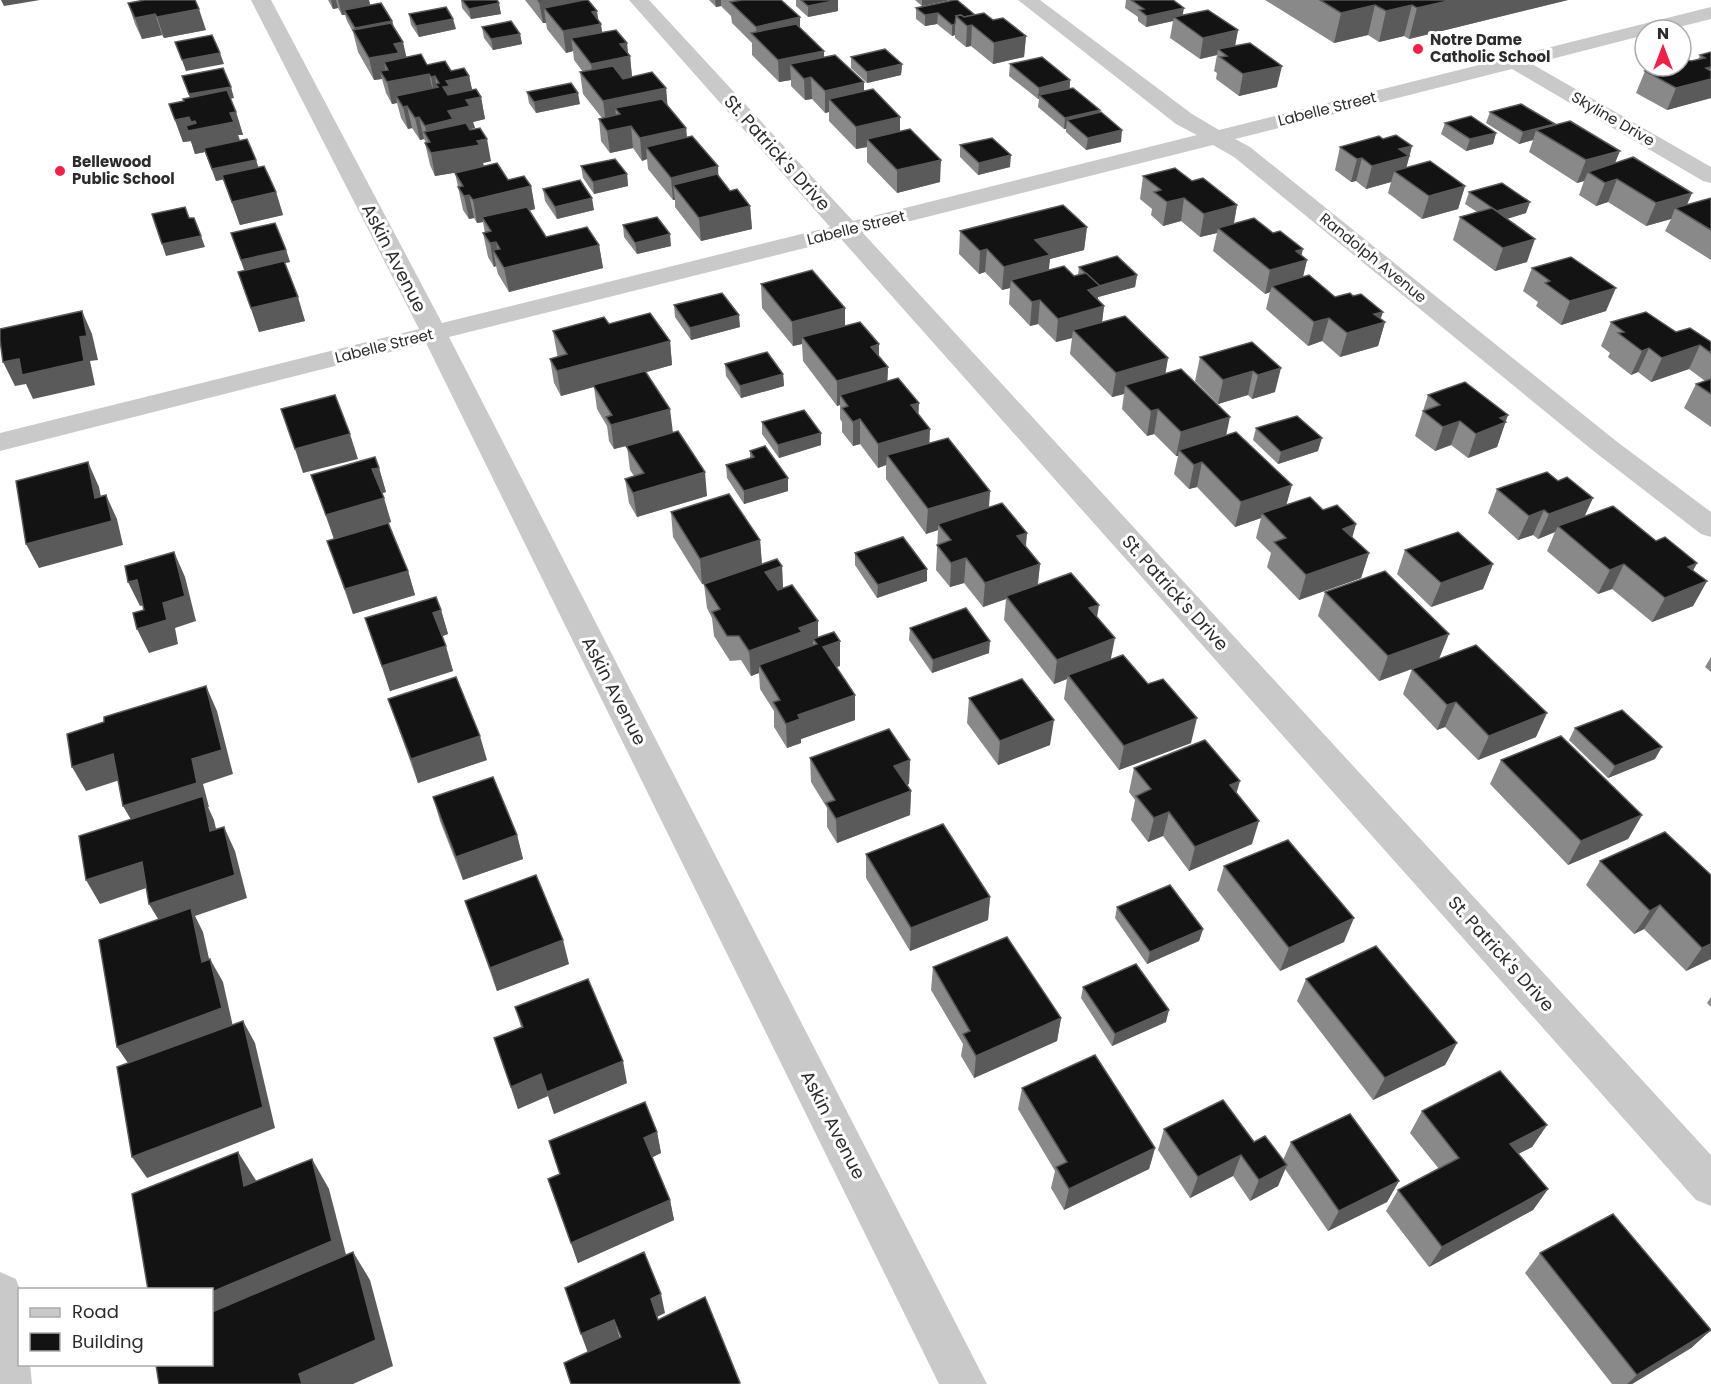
<svg xmlns="http://www.w3.org/2000/svg" width="1711" height="1384" viewBox="0 0 1711 1384" font-family="Poppins,sans-serif">
<style>
.lines{fill:none;stroke-linecap:round;stroke-linejoin:round}
.minor{fill:#c9c9c9;fill-rule:evenodd}
.wall{fill:#898989}
.shaded-wall{fill:#5a5a5a}
.building{fill:#131313;stroke:#5a5a5a;stroke-width:1.5}
.poi-dot{fill:#f12047;stroke:#fff;stroke-width:2}
.labels{text-anchor:middle;stroke-width:6;stroke-linejoin:round;paint-order:stroke}
.far-poi-label{font-size:15px;font-weight:bold;fill:#2c2c2c;stroke:#fff;text-anchor:start}
.far-street-label{font-size:15px;fill:#2c2c2c;stroke:#fff}
.street-label{font-size:18px;fill:#2c2c2c;stroke:#fff}
</style>
<rect width="100%" height="100%" fill="#fff"/>
<g class="lines">
<g class="minor">
<path d="M251,0H271L442,323L830,227L629,0H649L853,221L1197,135L1176,124L1018,0H1040L1192,114L1219,130L1711,7V19L1667,30H1645V35L1532,64L1711,167V183L1703,181L1512,69L1235,139L1250,147L1616,441L1711,512V537L1701,534L1596,453L1234,157L1213,145L863,233L1711,1155V1206L1696,1200L841,239L449,337L987,1384H939L426,343L0,451V433L419,329Z"/>
<path d="M0,1272L16,1279L20,1290V1364H30L32,1384H0Z"/>
</g>
</g>
<g class="wall">
<path d="M328,0H369L370,5L392,21L394,27L406,57L427,65L469,76L472,90L481,97L485,119L473,122L475,128L470,129L491,161L483,163L484,166L508,180L531,186L535,209L529,211L546,237L599,245L603,268L509,292L498,274L496,266L494,267L488,257L483,233H485L483,222L477,223L474,218L469,219L463,210L455,173L464,171L435,176L430,165L425,143H426L424,139L420,140L412,128L408,129L401,118L397,103L392,104L386,93L382,79L374,80L358,52L353,32L347,21L345,15H342L338,8L333,9Z"/>
<path d="M461,0H497L501,14L471,19L462,8Z"/>
<path d="M525,0H581L599,21L602,32L627,43L628,53L630,56L632,77L666,88L667,105L686,128L687,138L718,166V176L730,191L750,206L752,229L701,241L675,207V200H673L648,169L647,159L642,161L633,148L610,153L601,141L599,119L602,118L583,94L580,72H583L574,60L573,51L566,53L547,29L546,23H543Z"/>
<path d="M709,0H781L800,17V28L824,51V57L864,82V91L900,117V131L940,182L897,193L867,162V147L856,149L829,121V112L825,113L812,99L805,100L791,86V80L779,82L752,55V43L732,23L731,16L721,6L716,7Z"/>
<path d="M796,0H838V11L808,17L796,6Z"/>
<path d="M915,0H950L922,6Z"/>
<path d="M1126,0H1173L1183,15L1238,30L1235,46L1277,87L1239,96L1216,79L1217,73L1214,71L1217,55L1200,59L1170,38L1173,21L1146,27L1138,21V17L1125,8Z"/>
<path d="M1265,0H1568L1409,39L1404,36L1379,42L1368,35L1334,43Z"/>
<path d="M128,3L206,30L164,38L162,35L142,39L135,24Z"/>
<path d="M916,8L975,15L993,20L1026,36L1024,57L993,64L971,46L966,47L955,38V35L952,36L937,24L925,26L916,19Z"/>
<path d="M409,14L456,29L419,37L411,25Z"/>
<path d="M482,27L520,34L522,44L493,50L484,38Z"/>
<path d="M1711,52V98L1667,110L1636,93L1645,71L1698,60L1700,55Z"/>
<path d="M851,57L902,64L901,75L867,83L851,68Z"/>
<path d="M1010,64L1070,80V89L1100,110L1099,113L1121,142L1086,150L1066,132V129H1064L1038,107L1039,99H1038L1009,76Z"/>
<path d="M182,76L234,98H230L236,112L243,135H238L240,140L256,160L258,167L276,192L283,215L240,225L223,179L216,181L205,152L195,154L191,141L183,142L169,104L184,101L190,98Z"/>
<path d="M527,92L580,104L536,113L529,103Z"/>
<path d="M1490,112L1555,125L1615,163L1692,193L1687,205L1711,198V260L1665,231L1671,219L1646,226L1608,202L1596,206L1579,195L1584,181L1577,183L1529,152L1533,140L1519,144L1486,123Z"/>
<path d="M1445,123L1496,133L1493,144L1466,151L1441,134Z"/>
<path d="M1383,139L1412,146L1406,168L1465,186L1458,209L1422,219L1388,193L1391,182L1366,189L1356,181L1351,182L1335,170L1340,147Z"/>
<path d="M960,145L1010,167L978,175L960,157Z"/>
<path d="M581,166L627,174L628,186L594,194L583,178Z"/>
<path d="M1143,176L1192,181L1237,205L1234,223L1301,256L1307,260L1303,277L1335,297L1381,319L1385,322L1378,346L1340,357L1322,341L1308,346L1266,309L1270,292L1265,294L1213,251L1217,233L1200,237L1181,221L1163,226L1151,215L1152,209L1140,199Z"/>
<path d="M543,189L594,210L557,219L545,201Z"/>
<path d="M1469,192L1526,213L1507,219L1527,262L1495,271L1453,240L1460,217L1477,212L1465,204Z"/>
<path d="M623,225L671,246L637,254L624,237Z"/>
<path d="M1087,227L1084,250L1050,259L1048,270L1074,276L1078,275L1079,267L1137,275L1135,287L1098,297V300L1104,306L1102,322L1168,358L1165,374L1226,435L1286,505L1323,510L1356,524L1352,537L1369,553L1361,578L1299,600L1267,567L1271,553L1256,538L1261,518L1235,527L1197,487L1189,489L1174,474L1178,456H1176L1154,434L1147,436L1122,409L1124,394L1112,397L1070,354L1072,338L1056,342L1038,324L1030,326L1009,304L1010,288L1002,290L985,272L979,274L959,254L960,231Z"/>
<path d="M231,233L286,250L290,262L284,263L305,321L259,332L238,272L244,270Z"/>
<path d="M1532,268L1606,311L1561,325L1536,306L1538,302L1523,291Z"/>
<path d="M761,284L845,308V326L879,357L888,367L887,381L918,414L929,443L990,491L989,508L1027,533L1026,547L1040,564L1038,585L1097,617L1111,659L1191,743L1119,770L1064,699L1067,679L1054,684L1004,620L1006,599L983,607L964,583L950,587L936,570L938,530L926,534L886,479V465L878,468L860,444L853,446L842,432V422L840,419V405L837,406L803,361L802,344L793,346L762,308Z"/>
<path d="M674,305L740,327L691,340L675,317Z"/>
<path d="M1611,322L1676,332L1711,342V427L1684,408L1696,384L1705,381L1689,369L1651,382L1638,372L1631,375L1608,357L1610,353L1601,346Z"/>
<path d="M609,324L670,341L672,365L646,372L673,433L707,496L637,517L629,503L625,479L634,476L630,470L627,446L614,449L609,441L607,426L597,409L594,387L561,396L554,383L550,359L558,357L557,354L553,331Z"/>
<path d="M1252,342L1275,392L1252,399L1248,395L1218,404L1195,381L1200,357Z"/>
<path d="M725,364L783,374L784,386L741,398L726,376Z"/>
<path d="M1428,395L1505,422L1497,447L1468,458L1451,445L1435,451L1415,436Z"/>
<path d="M762,422L821,445L779,458L762,434Z"/>
<path d="M1256,428L1318,451L1278,464L1253,440Z"/>
<path d="M750,451L788,491L744,504L727,478L726,465L750,458Z"/>
<path d="M379,468L386,492L382,493L391,522L389,523L408,571L415,595L353,614L327,541L334,539L311,475Z"/>
<path d="M1497,489L1585,516L1656,541L1697,563L1693,570L1707,581L1693,606L1652,622L1612,589L1598,594L1547,551L1555,532L1538,539L1533,535L1518,540L1488,513Z"/>
<path d="M671,512L760,540L762,565L782,566L783,588L818,637L840,666L836,667L855,695V720L801,739V743L787,748L774,727V711L760,689L759,673L751,676L741,660L730,661L714,636L712,618L707,608L704,584L760,565L702,584L673,537Z"/>
<path d="M1405,550L1493,564L1483,589L1431,607L1397,574Z"/>
<path d="M855,553L927,581L877,598L855,565Z"/>
<path d="M1325,592L1439,659L1379,681L1318,616Z"/>
<path d="M441,610L448,634L442,636L453,671L390,691L365,618Z"/>
<path d="M910,628L989,653L932,673L909,640Z"/>
<path d="M1711,657V672L1705,667Z"/>
<path d="M1412,669L1536,737L1478,760L1445,727L1437,730L1403,694Z"/>
<path d="M969,698L1050,745L998,765L967,723Z"/>
<path d="M388,699L487,760L418,783Z"/>
<path d="M1575,728L1655,759L1608,778L1569,740Z"/>
<path d="M810,758L910,760L909,784L907,785L911,791L910,815L837,843L827,827V808L811,782Z"/>
<path d="M1501,760L1642,815L1628,839L1568,865L1490,784Z"/>
<path d="M1134,768L1236,793L1252,844L1189,871L1163,836L1148,842L1131,820L1135,800L1129,792Z"/>
<path d="M433,797L517,835L523,859L463,880L440,821Z"/>
<path d="M866,854L990,897L988,920L910,951L866,878Z"/>
<path d="M1600,861L1711,875V959L1686,971L1644,929L1634,934L1586,885Z"/>
<path d="M1224,866L1344,942L1280,971L1217,890Z"/>
<path d="M465,901L569,964L497,991L473,924Z"/>
<path d="M1117,907L1203,929L1199,941L1147,964L1115,918Z"/>
<path d="M933,967L1061,1018L1057,1041L974,1078L961,1056L963,1044L931,990Z"/>
<path d="M1306,979L1457,1043L1445,1065L1373,1100L1297,1001Z"/>
<path d="M1083,987L1166,1022L1112,1046L1081,998Z"/>
<path d="M1711,997V1007L1707,1003Z"/>
<path d="M515,1007L627,1083L554,1114L548,1096L518,1109L494,1038L521,1027Z"/>
<path d="M1022,1088L1155,1148L1149,1169L1064,1210L1051,1188L1055,1171L1018,1109Z"/>
<path d="M1422,1111L1547,1125L1532,1147L1518,1154L1548,1189L1533,1210L1429,1267L1386,1211L1398,1190L1439,1169L1410,1133Z"/>
<path d="M1164,1129L1254,1142L1283,1160L1291,1142L1399,1181L1387,1202L1328,1231L1285,1169L1278,1186L1250,1201L1233,1176L1190,1198L1158,1150Z"/>
<path d="M657,1132L661,1153L652,1157L670,1200L674,1220L578,1263L548,1179L560,1174L549,1141Z"/>
<path d="M1540,1253L1711,1330L1691,1348L1632,1384H1612L1525,1273Z"/>
</g>
<g class="shaded-wall">
<path d="M1,0H40L4,6Z"/>
<path d="M331,0H336L338,8L333,9Z"/>
<path d="M338,0H369L371,10H344L345,15H342Z"/>
<path d="M551,0H581L583,16L544,8L546,23H543L539,2Z"/>
<path d="M715,0H721V6L716,7Z"/>
<path d="M838,0V11L808,17V6Z"/>
<path d="M922,0H950L922,6Z"/>
<path d="M1452,0H1568L1409,39L1417,8Z"/>
<path d="M499,3L501,14L471,19L469,9Z"/>
<path d="M1375,5L1368,35L1334,43L1341,13Z"/>
<path d="M1412,5L1404,36L1379,42L1386,11Z"/>
<path d="M1184,8L1182,19L1174,17L1173,21L1146,27L1147,16Z"/>
<path d="M199,9L206,30L164,38L157,17Z"/>
<path d="M597,11L599,24H601L604,45L571,38L573,51L566,53L563,31L592,12Z"/>
<path d="M938,13L937,24L925,26V15Z"/>
<path d="M155,14L162,35L142,39L135,18Z"/>
<path d="M800,17V39H757L756,27Z"/>
<path d="M453,19L456,29L419,37L416,26Z"/>
<path d="M392,21L395,32L358,39L355,28Z"/>
<path d="M955,24V35L952,36V25Z"/>
<path d="M972,25L971,46L966,47L967,26Z"/>
<path d="M1238,30L1234,51L1218,49L1217,55L1200,59L1203,38Z"/>
<path d="M520,34L522,44L493,50L491,39Z"/>
<path d="M1026,36L1024,57L993,64L994,43Z"/>
<path d="M403,42L408,64L388,70L384,62L387,78L380,71L382,79L374,80L369,58L394,44Z"/>
<path d="M627,43L628,56H630L632,77L594,85L591,64L620,44Z"/>
<path d="M824,51V72L790,64L791,80L779,82L778,60Z"/>
<path d="M220,53L224,64L186,71L182,60Z"/>
<path d="M902,64L901,75L867,83V72Z"/>
<path d="M1282,66L1277,87L1239,96L1243,74Z"/>
<path d="M1711,67L1706,80L1711,79V98L1667,110L1676,88L1706,68Z"/>
<path d="M429,74L434,96H396L397,103L392,104L387,82Z"/>
<path d="M435,76L438,98L435,99L431,77Z"/>
<path d="M469,76L474,98L453,102L443,87L446,81Z"/>
<path d="M811,77L812,99L805,100L804,79Z"/>
<path d="M1070,80L1069,91L1039,95V99H1038L1039,88Z"/>
<path d="M864,82V104L829,99V112L825,113V91Z"/>
<path d="M231,87L234,98L193,106L189,94Z"/>
<path d="M666,88L668,110L620,114L615,108L617,121L606,124L603,101Z"/>
<path d="M578,93L580,104L536,113L534,102Z"/>
<path d="M481,97L485,119L473,122L475,128L456,132L430,142L427,137L425,126L466,100Z"/>
<path d="M407,106L412,128L408,129L403,107Z"/>
<path d="M1100,110L1098,121L1067,120L1066,129H1064L1065,118Z"/>
<path d="M236,112L243,135H238L241,145L195,154L186,126L191,141L183,142L175,120L189,117L194,130L191,122Z"/>
<path d="M419,117L424,139L420,140L415,118Z"/>
<path d="M900,117V139H867V147L856,149V127Z"/>
<path d="M1555,124L1536,130L1533,140L1519,144L1523,132Z"/>
<path d="M631,126L633,148L610,153L607,131Z"/>
<path d="M686,128L688,150L646,147L647,159L642,161L640,138Z"/>
<path d="M1122,130L1121,142L1086,150L1088,138Z"/>
<path d="M1496,133L1493,144L1466,151L1470,139Z"/>
<path d="M487,139L491,161L483,163L484,168L435,176L431,153Z"/>
<path d="M1412,146L1406,169L1394,172L1391,182L1366,189L1372,166L1399,149Z"/>
<path d="M1620,151L1611,173L1588,172L1584,181L1577,183L1586,160Z"/>
<path d="M1011,155L1010,167L978,175L979,163Z"/>
<path d="M1362,158L1356,181L1351,182L1357,159Z"/>
<path d="M256,160L260,172L216,181L212,169Z"/>
<path d="M941,160L940,182L897,193V170Z"/>
<path d="M718,166L719,189L673,185L675,200H673L671,178Z"/>
<path d="M627,174L628,186L594,194L593,182Z"/>
<path d="M1617,179L1608,202L1596,206L1605,183Z"/>
<path d="M531,186L535,209L485,221L482,217L483,222L477,223L473,200Z"/>
<path d="M1465,186L1458,209L1422,219L1429,196Z"/>
<path d="M276,192L283,215L240,225L232,202Z"/>
<path d="M1692,193L1683,213L1675,208L1671,219L1646,226L1656,203Z"/>
<path d="M469,195L474,218L469,219L464,196Z"/>
<path d="M592,198L594,210L557,219L555,207Z"/>
<path d="M1184,198L1181,221L1163,226L1167,202Z"/>
<path d="M1530,202L1526,213L1493,223L1497,211Z"/>
<path d="M1237,205L1233,228H1218L1217,233L1200,237L1204,214Z"/>
<path d="M750,206L752,229L701,241L699,218Z"/>
<path d="M1087,227L1084,250L1050,259L1048,278L1011,280L1010,288L1002,290L1004,267L1035,240Z"/>
<path d="M670,234L671,246L637,254L635,243Z"/>
<path d="M201,236L205,247L166,256L162,244Z"/>
<path d="M1535,239L1527,262L1495,271L1503,248Z"/>
<path d="M496,242L500,261L493,250L496,266L494,267L490,243Z"/>
<path d="M599,245L603,268L509,292L504,268Z"/>
<path d="M987,249L985,272L979,274L980,251Z"/>
<path d="M1303,249L1300,262L1307,260L1301,284L1272,286L1270,292L1265,294L1270,270L1296,251Z"/>
<path d="M286,250L290,262L245,272L241,260Z"/>
<path d="M1137,275L1135,287L1098,297L1097,308L1104,306L1101,330H1073L1072,338L1056,342L1058,319L1088,290Z"/>
<path d="M1616,288L1606,311L1561,325L1570,301Z"/>
<path d="M298,297L305,321L259,332L251,308Z"/>
<path d="M1040,300L1038,324L1030,326L1032,302Z"/>
<path d="M845,308V332L802,337V344L793,346L792,322Z"/>
<path d="M82,311L92,334L98,360L90,361L95,385L33,399L26,384L15,386L3,362L80,337Z"/>
<path d="M1383,312L1379,324L1385,322L1378,346L1340,357L1347,333L1374,314Z"/>
<path d="M739,315L740,327L691,340L690,328Z"/>
<path d="M1329,318L1322,341L1308,346L1314,322Z"/>
<path d="M670,341L672,365L561,396L557,371Z"/>
<path d="M879,344V368L871,347Z"/>
<path d="M1700,345L1689,369L1651,382L1662,358Z"/>
<path d="M1649,348L1638,372L1631,375L1642,351Z"/>
<path d="M1168,358L1164,382L1125,385L1124,394L1112,397L1116,373Z"/>
<path d="M888,367L887,391L840,395V405L837,406V381Z"/>
<path d="M1281,368L1275,392L1252,399L1258,375Z"/>
<path d="M1253,371L1248,395L1218,404L1223,380Z"/>
<path d="M783,374L784,386L741,398L740,386Z"/>
<path d="M919,403L918,427L911,405Z"/>
<path d="M670,409L673,433L614,449L611,425Z"/>
<path d="M1158,409L1154,434L1147,436L1151,411Z"/>
<path d="M1508,415L1497,447L1468,458L1476,434L1500,418Z"/>
<path d="M1230,417L1225,441L1179,450L1178,456H1176L1181,432Z"/>
<path d="M860,419V444L853,446V422Z"/>
<path d="M1460,421L1451,445L1435,451L1443,427Z"/>
<path d="M930,429L929,453L887,455L886,465L878,468V444Z"/>
<path d="M821,433V445L779,458L778,445Z"/>
<path d="M350,434L358,459L303,473L295,449Z"/>
<path d="M1322,438L1318,451L1278,464L1281,452Z"/>
<path d="M88,462L99,487L106,522V495L117,519L123,545L39,568L26,544L95,498Z"/>
<path d="M1202,462L1197,487L1189,489L1194,465Z"/>
<path d="M379,468L386,492L379,494L372,469Z"/>
<path d="M705,472L707,496L637,517L633,493Z"/>
<path d="M788,478V491L744,504V491Z"/>
<path d="M1292,485L1285,510L1262,513L1261,518L1235,527L1241,502Z"/>
<path d="M990,491L988,515L938,524V530L926,534L928,509Z"/>
<path d="M384,498L391,522L334,539L326,515Z"/>
<path d="M1593,498L1582,522L1558,526L1555,532L1538,539L1549,514Z"/>
<path d="M1544,510L1533,535L1518,540L1529,516Z"/>
<path d="M1356,524L1349,549L1343,529Z"/>
<path d="M1027,533L1024,558L1017,536Z"/>
<path d="M760,540L762,565L702,584L700,559Z"/>
<path d="M174,552L185,577L196,621L175,628L178,644L149,653L137,629L163,603Z"/>
<path d="M1369,553L1361,578L1299,600L1306,575Z"/>
<path d="M966,558L964,583L950,587L951,563Z"/>
<path d="M1697,563L1684,588L1688,567Z"/>
<path d="M1040,564L1037,589L1006,596V599L983,607L985,583Z"/>
<path d="M1493,564L1483,589L1431,607L1441,583Z"/>
<path d="M1624,564L1612,589L1598,594L1610,570Z"/>
<path d="M782,566L783,590L767,596L765,572Z"/>
<path d="M927,569V581L877,598L878,585Z"/>
<path d="M408,571L415,595L353,614L345,589Z"/>
<path d="M137,580L149,604L140,606L128,582Z"/>
<path d="M1707,581L1693,606L1652,622L1665,598Z"/>
<path d="M1099,605L1095,630L1089,608Z"/>
<path d="M441,610L448,634L440,637L433,613Z"/>
<path d="M818,621V646L813,639V647L759,665V673L751,676L749,651L799,628Z"/>
<path d="M1449,634L1439,659L1379,681L1388,656Z"/>
<path d="M1115,638L1110,663L1068,675L1067,679L1054,684L1057,660Z"/>
<path d="M840,641V666L824,671L823,647Z"/>
<path d="M990,641L989,653L932,673L933,660Z"/>
<path d="M446,646L453,671L390,691L382,666Z"/>
<path d="M206,686L217,711L233,774L203,784L209,807H208L214,820L222,855L137,830L123,806L192,759Z"/>
<path d="M855,695V720L801,739V743L787,748L786,724L798,715Z"/>
<path d="M1456,702L1445,727L1437,730L1447,705Z"/>
<path d="M1547,713L1536,737L1478,760L1489,736Z"/>
<path d="M1197,718L1191,743L1119,770L1124,746Z"/>
<path d="M1054,720L1050,745L998,765L1000,741Z"/>
<path d="M480,736L487,760L418,783L411,759Z"/>
<path d="M1662,747L1655,759L1608,778L1615,766Z"/>
<path d="M113,754L126,778L86,791L72,767Z"/>
<path d="M910,760L909,784L894,790V766Z"/>
<path d="M1240,781L1233,805L1230,785Z"/>
<path d="M911,791L910,815L837,843L836,819Z"/>
<path d="M1169,812L1163,836L1148,842L1154,818Z"/>
<path d="M1642,815L1628,839L1568,865L1581,841Z"/>
<path d="M1259,821L1252,844L1189,871L1195,847Z"/>
<path d="M224,827L235,851L247,898L195,916L203,932L215,985L163,927L149,904Z"/>
<path d="M517,835L523,859L463,880L456,857Z"/>
<path d="M142,862L155,885L100,904L86,880Z"/>
<path d="M990,897L988,920L910,951L911,928Z"/>
<path d="M1660,905L1644,929L1634,934L1650,911Z"/>
<path d="M1354,918L1344,942L1280,971L1289,948Z"/>
<path d="M1203,929L1199,941L1147,964L1150,952Z"/>
<path d="M563,940L569,964L497,991L490,968Z"/>
<path d="M1711,944V959L1686,971L1702,948Z"/>
<path d="M210,959L223,982L234,1031L132,1069L117,1047Z"/>
<path d="M1169,1010L1166,1022L1112,1046L1115,1034Z"/>
<path d="M1061,1018L1057,1041L974,1078L976,1056Z"/>
<path d="M243,1021L255,1043L275,1128L147,1178L132,1157Z"/>
<path d="M1457,1043L1445,1065L1373,1100L1385,1078Z"/>
<path d="M623,1061L627,1083L554,1114L547,1092Z"/>
<path d="M541,1074L548,1096L518,1109L511,1087Z"/>
<path d="M1547,1125L1532,1147L1496,1165L1510,1144Z"/>
<path d="M657,1132L661,1153L649,1159L644,1138Z"/>
<path d="M1155,1148L1149,1169L1064,1210L1069,1189Z"/>
<path d="M238,1152L257,1182L244,1186Z"/>
<path d="M1241,1155L1233,1176L1190,1198L1198,1177Z"/>
<path d="M312,1159L329,1189L350,1270L212,1329V1292Z"/>
<path d="M1287,1165L1278,1186L1250,1201L1259,1180Z"/>
<path d="M1399,1181L1387,1202L1328,1231L1339,1211Z"/>
<path d="M1548,1189L1533,1210L1429,1267L1442,1247Z"/>
<path d="M670,1200L674,1220L578,1263L571,1243Z"/>
<path d="M353,1252L370,1280L393,1366L353,1384H302L299,1374Z"/>
<path d="M661,1294L665,1313L655,1318L651,1299Z"/>
<path d="M614,1320L620,1338L588,1353L581,1334Z"/>
<path d="M1711,1330L1691,1348L1632,1384H1627L1637,1375Z"/>
</g>
<g class="building">
<path d="M145,0H195L199,9L157,17L155,14L135,18L128,3Z"/>
<path d="M462,0H497L499,3L469,9Z"/>
<path d="M538,0H551L539,2Z"/>
<path d="M584,0H588L597,11L592,12L601,24L563,31L544,8Z"/>
<path d="M742,0H781L800,17L756,27L730,2Z"/>
<path d="M801,0H838L808,6Z"/>
<path d="M954,0H957L975,15L964,17L961,15L956,16L955,24L952,25L938,13L925,15L916,8Z"/>
<path d="M1131,0H1173L1184,8L1147,16L1139,10L1144,9Z"/>
<path d="M1320,0H1452L1417,8L1412,5L1386,11L1375,5L1341,13Z"/>
<path d="M381,3L392,21L355,28L344,10Z"/>
<path d="M446,7L453,19L416,26L409,14Z"/>
<path d="M1208,10L1238,30L1203,38L1174,17Z"/>
<path d="M984,13L993,20L1003,18L1026,36L994,43L972,25L967,26L956,16L961,15L964,17Z"/>
<path d="M511,21L520,34L491,39L482,27Z"/>
<path d="M391,23L403,42L394,44L399,53L369,58L353,30Z"/>
<path d="M796,24L824,51L778,60L751,33Z"/>
<path d="M616,30L627,43L620,44L630,56L591,64L571,38Z"/>
<path d="M212,35L220,53L182,60L175,42Z"/>
<path d="M1250,43L1282,66L1243,74L1220,57L1227,56L1218,49Z"/>
<path d="M885,49L902,64L867,72L851,57Z"/>
<path d="M1711,52V67L1706,68L1711,71V79L1676,88L1645,71L1664,66H1681V61L1688,60L1691,61L1705,58L1700,55Z"/>
<path d="M421,54L427,65L445,61L451,71L464,68L469,76L446,81L450,86L443,87L448,95L476,89L481,97L466,100L470,106L448,111L453,119L425,126L419,117L415,118L407,106L403,107L396,96L438,87L435,84L439,83L435,76L431,77L429,74L387,82L380,71L388,70L384,62Z"/>
<path d="M835,55L864,82L825,91L811,77L804,79L790,64Z"/>
<path d="M1042,57L1070,80L1039,88L1010,64Z"/>
<path d="M613,66L623,79L652,72L666,88L603,101L580,72Z"/>
<path d="M223,68L231,87L189,94L182,76Z"/>
<path d="M571,83L578,93L534,102L527,92Z"/>
<path d="M1073,88L1100,110L1065,118L1039,95Z"/>
<path d="M873,89L900,117L856,127L829,99Z"/>
<path d="M227,90L236,112L230,113L234,122L188,131L186,126L196,123L195,121L191,122L189,117L175,120L169,104L184,101L183,99Z"/>
<path d="M662,99L686,128L640,138L631,126L607,131L599,119L620,114L615,108Z"/>
<path d="M1521,104L1555,124L1523,132L1490,112Z"/>
<path d="M1101,112L1122,130L1088,138L1067,120Z"/>
<path d="M1471,116L1496,133L1470,139L1445,123Z"/>
<path d="M1570,121L1620,151L1586,160L1536,130Z"/>
<path d="M466,123L470,130L480,128L487,139L477,141L480,145L431,153L425,143L430,142L424,132Z"/>
<path d="M910,129L941,160L897,170L867,139Z"/>
<path d="M1396,135L1412,146L1399,149L1409,156L1372,166L1362,158L1357,159L1340,147L1379,136L1383,139Z"/>
<path d="M692,136L718,166L671,178L646,147Z"/>
<path d="M992,138L1011,155L979,163L960,145Z"/>
<path d="M247,139L256,160L212,169L204,148Z"/>
<path d="M1633,157L1692,193L1656,203L1617,179L1605,183L1588,172Z"/>
<path d="M615,159L627,174L593,182L581,166Z"/>
<path d="M1430,161L1465,186L1429,196L1394,171Z"/>
<path d="M497,163L508,180L524,176L531,186L473,200L469,195L464,196L458,187L463,186L455,173Z"/>
<path d="M264,166L276,192L232,202L222,175Z"/>
<path d="M1175,168L1192,181L1203,178L1237,205L1204,214L1184,198L1167,202L1154,192L1161,190L1143,176Z"/>
<path d="M717,174L730,191L737,189L750,206L699,218L673,185Z"/>
<path d="M580,180L592,198L555,207L543,189Z"/>
<path d="M1502,183L1530,202L1497,211L1469,192Z"/>
<path d="M1711,198V230L1675,208Z"/>
<path d="M1063,205L1087,227L1035,240L1050,255L1004,267L987,249L980,251L960,231Z"/>
<path d="M185,207L189,218H194L201,236L162,244L152,214Z"/>
<path d="M527,207L546,237L587,227L599,245L504,268L493,250L500,249L496,242L490,243L483,233L491,231L482,217Z"/>
<path d="M1492,208L1535,239L1503,248L1460,217Z"/>
<path d="M657,217L670,234L635,243L623,225Z"/>
<path d="M1254,218L1273,233L1280,231L1303,249L1296,251L1307,260L1270,270L1218,228Z"/>
<path d="M275,223L286,250L241,260L231,233Z"/>
<path d="M1117,256L1137,275L1099,286L1079,267Z"/>
<path d="M1571,257L1616,288L1570,301L1545,283L1550,281L1532,268Z"/>
<path d="M284,261L298,297L251,308L238,272Z"/>
<path d="M1064,266L1074,276L1086,273L1100,286L1088,290L1104,306L1058,319L1040,300L1032,302L1011,280Z"/>
<path d="M812,270L845,308L792,322L761,284Z"/>
<path d="M1309,275L1335,297L1350,293L1353,296L1361,294L1383,312L1374,314L1385,322L1347,333L1329,318L1314,322L1272,286Z"/>
<path d="M722,293L739,315L690,328L674,305Z"/>
<path d="M82,311L87,336L80,337L84,361L22,375L19,359L3,362L0,340V329Z"/>
<path d="M1646,312L1676,332L1690,328L1711,342V353L1700,345L1662,358L1649,348L1642,351L1618,333L1624,332L1611,322Z"/>
<path d="M650,313L670,341L557,371L550,359L567,354L553,331L604,317L609,324Z"/>
<path d="M1125,316L1168,358L1116,373L1073,330Z"/>
<path d="M860,322L879,344L871,347L888,367L837,381L802,337Z"/>
<path d="M1252,342L1281,368L1258,375L1253,371L1223,380L1200,357Z"/>
<path d="M767,352L783,374L740,386L725,364Z"/>
<path d="M1181,369L1230,417L1181,432L1158,409L1151,411L1125,385Z"/>
<path d="M645,371L670,409L611,425L606,417L612,415L593,385Z"/>
<path d="M898,378L919,403L911,405L930,429L878,444L860,419L853,422L842,408L848,406L840,395Z"/>
<path d="M1711,379V394L1696,384Z"/>
<path d="M1465,382L1508,415L1500,418L1506,422L1476,434L1460,421L1443,427L1423,411L1440,405L1428,395Z"/>
<path d="M335,395L350,434L295,449L281,409Z"/>
<path d="M804,410L821,433L778,445L762,422Z"/>
<path d="M1297,416L1322,438L1281,452L1256,428Z"/>
<path d="M678,431L705,472L633,493L625,479L644,473L626,446Z"/>
<path d="M1236,432L1292,485L1241,502L1202,462L1194,465L1179,450Z"/>
<path d="M948,438L990,491L928,509L887,455Z"/>
<path d="M765,446L788,478L744,491L726,465L754,457L750,451Z"/>
<path d="M375,457L379,468L372,469L384,498L326,515L311,475Z"/>
<path d="M88,462L95,498L106,495L112,521L26,544L16,481Z"/>
<path d="M1547,472L1558,481L1567,477L1593,498L1549,514L1544,510L1529,516L1497,489Z"/>
<path d="M729,494L760,540L700,559L671,512Z"/>
<path d="M1310,497L1323,510L1337,505L1356,524L1343,529L1369,553L1306,575L1274,542L1286,538L1262,513Z"/>
<path d="M1002,503L1027,533L1017,536L1040,564L985,583L966,558L951,563L937,545L951,540L938,524Z"/>
<path d="M1613,506L1656,541L1665,537L1697,563L1688,567L1707,581L1665,598L1624,564L1610,570L1558,526Z"/>
<path d="M388,523L408,571L345,589L327,541Z"/>
<path d="M1458,532L1493,564L1441,583L1405,550Z"/>
<path d="M903,537L927,569L878,585L855,553Z"/>
<path d="M174,552L185,596L163,603L167,620L137,629L133,613L144,610L137,580L128,582L125,566Z"/>
<path d="M777,559L782,566L765,572L778,590L792,585L818,621L799,628L802,632L749,651L739,636H727L712,612L720,609L704,584Z"/>
<path d="M1385,571L1449,634L1388,656L1325,592Z"/>
<path d="M1071,573L1099,605L1089,608L1115,638L1057,660L1006,596Z"/>
<path d="M436,597L441,610L433,613L446,646L382,666L365,618Z"/>
<path d="M966,608L990,641L933,660L910,628Z"/>
<path d="M834,632L840,641L823,647L855,695L798,715L800,719L786,724L773,702L780,700L759,665L817,644L813,639Z"/>
<path d="M1476,645L1547,713L1489,736L1456,702L1447,705L1412,669Z"/>
<path d="M1123,655L1148,684L1163,679L1197,718L1124,746L1068,675Z"/>
<path d="M456,677L480,736L411,759L388,699Z"/>
<path d="M1022,679L1054,720L1000,741L969,698Z"/>
<path d="M206,686L222,750L192,759L197,783L123,806L113,754L72,767L67,734L104,722V717Z"/>
<path d="M1622,710L1662,747L1615,766L1575,728Z"/>
<path d="M889,729L910,760L894,766L911,791L836,819L826,803L835,800L810,758Z"/>
<path d="M1561,736L1642,815L1581,841L1501,760Z"/>
<path d="M1205,740L1240,781L1230,785L1259,821L1195,847L1169,812L1154,818L1136,796L1151,789L1134,768Z"/>
<path d="M493,777L517,835L456,857L433,797Z"/>
<path d="M203,796L210,831L224,827L235,875L149,904L142,862L86,880L79,836Z"/>
<path d="M943,824L990,897L911,928L866,854Z"/>
<path d="M1665,832L1711,875V944L1702,948L1660,905L1650,911L1600,861Z"/>
<path d="M1288,840L1354,918L1289,948L1224,866Z"/>
<path d="M536,875L563,940L490,968L465,901Z"/>
<path d="M1170,885L1203,929L1150,952L1117,907Z"/>
<path d="M191,908L202,962L210,959L222,1008L117,1047L99,940Z"/>
<path d="M1007,937L1061,1018L976,1056L963,1034L970,1031L933,967Z"/>
<path d="M1376,946L1457,1043L1385,1078L1306,979Z"/>
<path d="M1136,964L1169,1010L1115,1034L1083,987Z"/>
<path d="M588,979L623,1061L547,1092L541,1074L511,1087L494,1038L523,1027L515,1007Z"/>
<path d="M243,1021L263,1107L132,1157L117,1067Z"/>
<path d="M1095,1055L1155,1148L1069,1189L1056,1167L1067,1162L1022,1088Z"/>
<path d="M1500,1071L1547,1125L1510,1144L1548,1189L1442,1247L1398,1190L1459,1158L1422,1111Z"/>
<path d="M1223,1100L1254,1142L1265,1136L1287,1165L1259,1180L1241,1155L1198,1177L1164,1129Z"/>
<path d="M645,1102L657,1132L644,1138L670,1200L571,1243L548,1179L560,1174L549,1141Z"/>
<path d="M1350,1114L1399,1181L1339,1211L1291,1142Z"/>
<path d="M238,1152L244,1186L312,1159L332,1241L212,1292V1290H148L132,1194Z"/>
<path d="M1613,1214L1711,1330L1637,1375L1540,1253Z"/>
<path d="M353,1252L376,1340L299,1374L302,1384H159L156,1365H212V1312Z"/>
<path d="M644,1252L661,1294L651,1299L658,1320L705,1297L740,1383L738,1384H571L564,1363L621,1337L614,1320L581,1334L565,1288Z"/>
</g>
<g class="poi-dot">
<circle cx="1418" cy="49" r="6"/>
<circle cx="60" cy="171" r="6"/>
</g>
<g class="labels">
<g class="far-poi-label">
<text x="1430" y="45">Notre Dame<tspan x="1430" dy="17">Catholic School</tspan></text>
<text x="72" y="167">Bellewood<tspan x="72" dy="17">Public School</tspan></text>
</g>
<g class="far-street-label">
<text transform="translate(1327 109) rotate(-14)" y="5">Labelle Street</text>
<text transform="translate(1613 119) rotate(30)" y="5">Skyline Drive</text>
<text transform="translate(856 228) rotate(-14)" y="5">Labelle Street</text>
<text transform="translate(1373 258) rotate(39)" y="5">Randolph Avenue</text>
<text transform="translate(384 346) rotate(-14)" y="5">Labelle Street</text>
</g>
<g class="street-label">
<text transform="translate(777 153) rotate(48)" y="6">St. Patrick's Drive</text>
<text transform="translate(394 258) rotate(63)" y="6">Askin Avenue</text>
<text transform="translate(1175 593) rotate(48)" y="6">St. Patrick's Drive</text>
<text transform="translate(614 691) rotate(63)" y="6">Askin Avenue</text>
<text transform="translate(1501 954) rotate(48)" y="6">St. Patrick's Drive</text>
<text transform="translate(833 1125) rotate(63)" y="6">Askin Avenue</text>
</g>
</g>
<rect x="18" y="1288" width="195" height="78" fill="#ffffff" stroke="#ababab" stroke-width="1.5"/>
<rect x="30" y="1308" width="30" height="9" fill="#c9c9c9" stroke="#ababab" stroke-width="1.5"/>
<text x="72" y="1318" font-size="18" fill="#2c2c2c">Road</text>
<rect x="30" y="1333" width="30" height="18" fill="#131313" stroke="#ababab" stroke-width="1.5"/>
<text x="72" y="1348" font-size="18" fill="#2c2c2c">Building</text>
<g transform="translate(1663 48)"><circle r="28" fill="#ffffff" stroke="#ababab" stroke-width="1.5"/>
<path d="M0-4.5L10 22L0 15L-10 22Z" fill="#f12047"/>
<text y="-9" font-size="16" font-weight="bold" text-anchor="middle" fill="#2c2c2c">N</text>
</g>
</svg>
